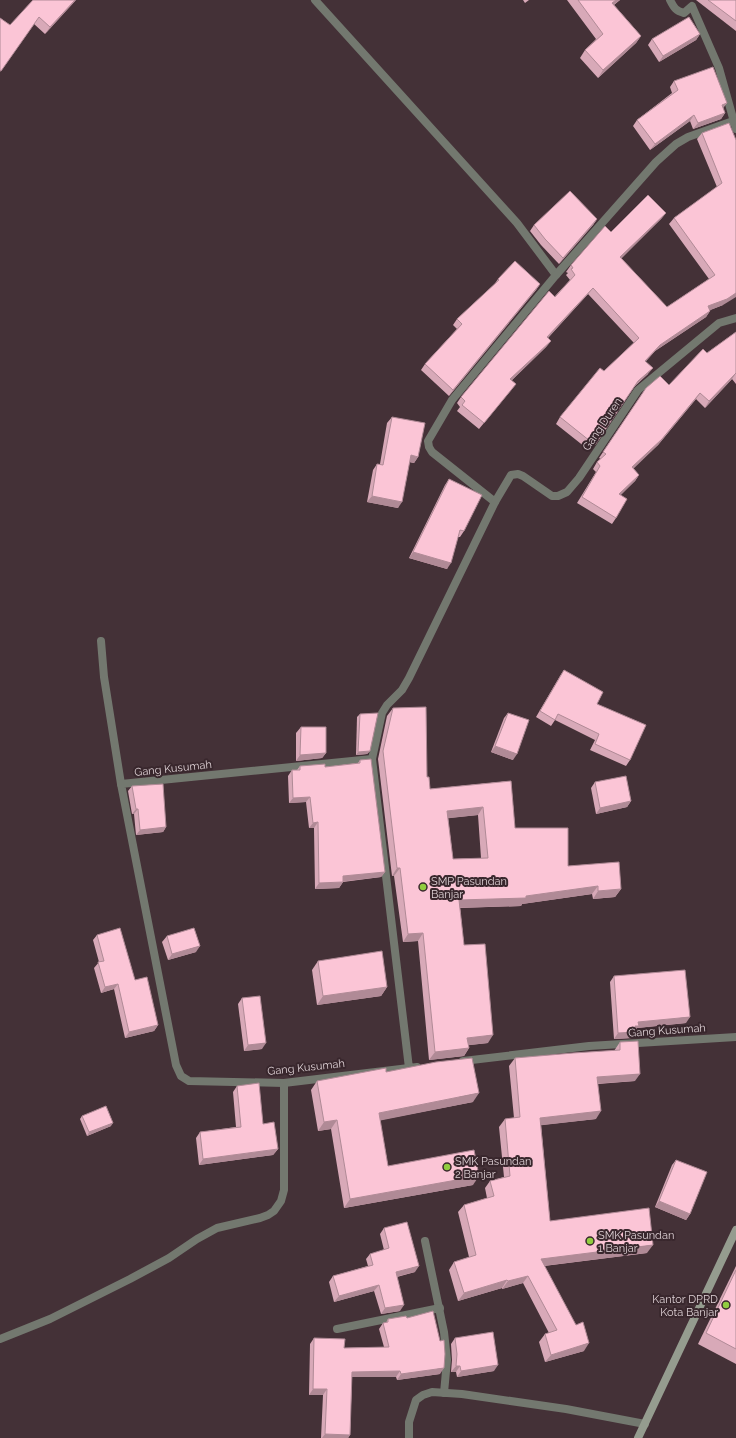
<svg xmlns="http://www.w3.org/2000/svg" width="736" height="1438" viewBox="0 0 736 1438" font-family="Raleway,sans-serif">
<style>
.lines{fill:none;stroke-linecap:round;stroke-linejoin:round}
.minor{stroke:#73786f;stroke-width:8}
.secondary{stroke:#959c8f;stroke-width:8}
.wall{fill:#d8a9b8;fill-rule:evenodd}
.shaded-wall{fill:#b08a96}
.building{fill:#fbc5d6;stroke:#b08a96;fill-rule:evenodd}
.poi-dot{fill:#91cd40;stroke:#39272d;stroke-width:1.5}
.labels{text-anchor:middle;stroke-width:4;stroke-linejoin:round;paint-order:stroke}
.street-label{font-size:11px;fill:#ddd0d4;stroke:#39272d}
.poi-label{font-size:11px;fill:#ddd0d4;stroke:#39272d;text-anchor:start}
</style>
<rect width="100%" height="100%" fill="#443137"/>
<g class="lines">
<g class="minor">
<path d="M315,0L517,223L556,275"/>
<path d="M670,0C674,8 676,11 684,13L692,6L719,68L736,129"/>
<path d="M495,502L432,452L429,447L428,441L452,400L556,275L656,162L676,144L688,137L733,121"/>
<path d="M101,641L104,677L121,784"/>
<path d="M372,759L382,713L387,705L402,690L409,678L495,502L511,475L518,474L523,476L552,496H558L567,492L579,478L638,390L719,323L736,318"/>
<path d="M463,1061L589,1046L736,1037"/>
<path d="M409,1068L372,759L121,784L176,1065L181,1076L189,1081L284,1083L409,1068L417,1067"/>
<path d="M425,1241L444,1332L447,1360L444,1393"/>
<path d="M337,1329L440,1308"/>
<path d="M0,1339L50,1319L130,1279L169,1258L197,1239L217,1228L260,1218L268,1215L274,1211L281,1201L284,1190V1083"/>
<path d="M409,1438V1422L416,1400L423,1395L432,1392L462,1394L566,1409L645,1424"/>
</g>
<path class="secondary" d="M638,1438L736,1230"/>
</g>
<g class="wall">
<path d="M76,0L45,34L34,24L0,72V18L10,25Z"/>
<path d="M523,0H529L525,3Z"/>
<path d="M567,0H620L614,5L641,36L636,43L598,78L580,58L585,50L596,39Z"/>
<path d="M696,0H736V31Z"/>
<path d="M700,34L696,40L659,62L648,45L652,39Z"/>
<path d="M674,81L727,103L723,108L725,113L721,119L693,129L690,121L650,150L633,126L637,120L672,93L670,87Z"/>
<path d="M729,123L723,305L710,310V311L706,317L655,351L646,361L648,374L634,387L590,451L556,424L560,417L604,371L634,343L588,294L548,338L551,341L546,347L512,380L511,390L479,429L457,411L460,407L457,403L461,397L570,280L566,275L568,273L566,272L571,265L611,232L666,213L661,219L621,258L667,307L709,279L669,224L674,218L717,187L697,139L702,133Z"/>
<path d="M597,219L593,225L559,264L541,245L530,231L534,225Z"/>
<path d="M498,279L540,284L536,290L449,396L421,370L425,364L457,329L453,325L457,319L494,285Z"/>
<path d="M736,332V384L732,379L705,408L696,399L658,445L633,468L639,475L635,481L620,495L616,518L612,524L577,503L596,472L593,469L597,462L601,459L599,458L646,388L669,385L707,353Z"/>
<path d="M392,417L418,457L414,463L409,462L398,508L367,502L373,470L377,464H380L387,423Z"/>
<path d="M449,479L464,531L460,537H458L447,569L409,558L445,485Z"/>
<path d="M564,670L597,704L630,760L626,766L590,750L595,740L555,720L551,726L536,717L560,676Z"/>
<path d="M393,708L427,777L430,789L511,781L515,828L568,866L621,889L615,897L593,899L592,894L522,904L521,906L460,908L464,945L488,1043L469,1045V1048L464,1056L429,1060L418,941L403,942L394,876H392L378,759L387,716ZM478,815L481,858L453,859L448,818Z"/>
<path d="M508,713L513,760L491,752L504,718Z"/>
<path d="M360,714L370,751L367,754L356,755L357,717Z"/>
<path d="M301,727L326,753L322,758L296,761V733Z"/>
<path d="M360,760L385,872L381,877L343,882L339,888L315,889L314,828H309L306,802L289,803L288,776L292,770H297L300,766L325,767L358,763Z"/>
<path d="M595,782L631,801L627,807L596,814L591,788Z"/>
<path d="M132,786L166,827L163,832L136,835L134,814H132L128,791Z"/>
<path d="M97,935L135,980L158,1025L154,1031L125,1038L114,989L101,993L94,968L99,962L93,940Z"/>
<path d="M167,936L196,952L168,960L162,942Z"/>
<path d="M318,961L387,987L381,996L317,1005L312,970Z"/>
<path d="M614,976L686,1023L637,1028L632,1038L614,1039L610,982Z"/>
<path d="M242,998L262,1049L244,1051L238,1004Z"/>
<path d="M620,1042L635,1081L598,1084L596,1119L541,1125L550,1221L647,1253L544,1266L584,1351L545,1362L539,1342L545,1334L549,1333L523,1283L502,1289V1288L458,1301L449,1270L454,1262L469,1257L458,1212L464,1205L487,1198L485,1188L490,1181L504,1177L499,1127L505,1119L514,1118L509,1066L515,1058L614,1051Z"/>
<path d="M386,1072L473,1102L380,1120L388,1166L473,1185L344,1208L331,1129L318,1131L311,1090L317,1081Z"/>
<path d="M237,1086L263,1124L278,1149L273,1155L199,1165L196,1138L200,1132L236,1127L233,1092Z"/>
<path d="M82,1116L111,1126L87,1136L80,1119Z"/>
<path d="M676,1160L690,1214L686,1220L655,1207L672,1165Z"/>
<path d="M384,1228L415,1272L397,1277L400,1311L381,1314L374,1291L334,1302L329,1282L333,1276L368,1266L366,1259L370,1254L384,1250L380,1234Z"/>
<path d="M736,1266V1364L698,1344Z"/>
<path d="M407,1318L440,1374L397,1380L396,1377H352L350,1435L348,1438H321L323,1395H309L310,1344L314,1338L344,1348L384,1347L379,1329L383,1323H386L388,1319Z"/>
<path d="M455,1338L494,1371L457,1377L456,1372H451L452,1360L451,1344Z"/>
</g>
<g class="shaded-wall">
<path d="M75,0H76L45,34L50,27Z"/>
<path d="M616,0H620L606,10L612,3Z"/>
<path d="M700,34L696,40L659,62L663,56Z"/>
<path d="M641,36L636,43L598,78L603,70Z"/>
<path d="M727,103L722,109V105Z"/>
<path d="M725,113L721,119L693,129L698,123Z"/>
<path d="M694,115L690,121L650,150L655,144Z"/>
<path d="M666,213L661,219L616,264L620,257Z"/>
<path d="M597,219L593,225L559,264L563,258Z"/>
<path d="M540,284L536,290L449,396L453,390Z"/>
<path d="M593,288L588,294L543,343L547,337Z"/>
<path d="M736,293V297L723,305L703,313L708,306Z"/>
<path d="M710,311L706,317L655,351L641,367L645,361L660,345Z"/>
<path d="M551,341L546,347L506,386L510,379Z"/>
<path d="M653,368L648,374L633,387L638,381Z"/>
<path d="M736,373L732,379L705,408L709,401Z"/>
<path d="M700,393L696,399L658,445L628,474L632,467Z"/>
<path d="M411,455L418,457L414,463L406,461Z"/>
<path d="M639,475L635,481L615,501L619,494Z"/>
<path d="M372,496L402,502L398,508L367,502Z"/>
<path d="M413,552L451,563L447,569L409,558Z"/>
<path d="M495,746L517,754L513,760L491,752Z"/>
<path d="M370,751L367,754L356,755L358,752Z"/>
<path d="M326,753L322,758L296,761L300,755Z"/>
<path d="M310,797L306,802L289,803L293,798Z"/>
<path d="M631,801L627,807L596,814L600,808Z"/>
<path d="M483,807L478,815L442,819L447,811Z"/>
<path d="M136,809H138L134,814H132Z"/>
<path d="M318,822L314,828H309L313,823Z"/>
<path d="M166,827L163,832L136,835L140,830Z"/>
<path d="M397,868H400L394,876H392Z"/>
<path d="M385,872L381,877L339,882L343,876Z"/>
<path d="M343,882L339,888L315,889L319,883Z"/>
<path d="M598,886L592,894L522,904L521,906L453,908L459,900L526,896Z"/>
<path d="M621,889L615,897L593,899L598,891Z"/>
<path d="M423,933L418,941L403,942L408,934Z"/>
<path d="M200,946L196,952L168,960L172,954Z"/>
<path d="M118,984L114,989L101,993L105,987Z"/>
<path d="M387,987L381,996L317,1005L323,996Z"/>
<path d="M690,1017L686,1023L637,1028L634,1032H631L638,1022Z"/>
<path d="M158,1025L154,1031L125,1038L129,1032Z"/>
<path d="M636,1032L632,1038L614,1039L618,1033Z"/>
<path d="M493,1035L488,1043L462,1046L467,1038Z"/>
<path d="M266,1043L262,1049L244,1051L248,1045Z"/>
<path d="M469,1048L464,1056L429,1060L435,1052Z"/>
<path d="M640,1074L635,1081L592,1084L597,1077Z"/>
<path d="M479,1093L473,1102L373,1122L379,1113Z"/>
<path d="M601,1111L596,1119L535,1126L540,1118Z"/>
<path d="M337,1120L331,1129L318,1131L324,1122Z"/>
<path d="M113,1123L111,1126L87,1136L89,1132Z"/>
<path d="M278,1149L273,1155L199,1165L203,1159Z"/>
<path d="M479,1176L473,1185L344,1208L350,1199Z"/>
<path d="M659,1201L690,1214L686,1220L655,1207Z"/>
<path d="M653,1245L647,1253L535,1267L541,1259Z"/>
<path d="M419,1266L415,1272L391,1278L396,1272Z"/>
<path d="M528,1276L523,1283L502,1289L508,1281Z"/>
<path d="M507,1280L502,1288L458,1301L464,1293Z"/>
<path d="M379,1285L374,1291L334,1302L339,1296Z"/>
<path d="M404,1305L400,1311L381,1314L385,1308Z"/>
<path d="M589,1343L584,1351L545,1362L551,1355Z"/>
<path d="M498,1365L494,1371L457,1377L461,1371Z"/>
<path d="M456,1366H460L456,1372H451Z"/>
<path d="M444,1368L440,1374L397,1380L401,1374Z"/>
<path d="M400,1371L396,1377H348L352,1372Z"/>
<path d="M313,1389H327L323,1395H309Z"/>
<path d="M325,1434L350,1435L348,1438H322Z"/>
</g>
<g class="building">
<path d="M33,0H75L50,27L39,17L1,71L0,70V18L10,25Z"/>
<path d="M578,0H616L612,3L641,36L603,70L585,50L603,34Z"/>
<path d="M708,0H736V21Z"/>
<path d="M689,17L700,34L663,56L652,39Z"/>
<path d="M713,67L727,103L722,105L725,113L698,123L694,115L655,144L637,120L678,90L674,81Z"/>
<path d="M729,123L736,140V293L727,299L708,306L710,311L660,345L645,361L653,368L638,381L595,445L560,417L600,368L604,371L639,338L593,288L547,337L551,341L510,379L516,384L484,423L462,405L465,401L461,397L549,291L555,297L575,275L571,269L573,268L571,265L605,226L611,232L648,195L666,213L620,257L667,307L715,275L674,218L722,183L702,133Z"/>
<path d="M570,191L597,219L563,258L545,239L534,225Z"/>
<path d="M515,261L540,284L453,390L425,364L462,324L457,319L499,280L498,279Z"/>
<path d="M736,332V373L709,401L700,393L662,439L632,467L639,475L619,494L627,499L616,518L582,497L600,466L597,462L606,454L603,452L646,388L660,376L669,385L703,349L707,353Z"/>
<path d="M392,417L425,423L418,457L411,455L402,502L372,496L377,464L383,465Z"/>
<path d="M449,479L482,495L464,531L460,530L451,563L413,552Z"/>
<path d="M564,670L603,692L597,704L646,725L630,760L595,744L599,734L558,714L555,720L540,711Z"/>
<path d="M426,707L427,777H429L430,789L511,781L515,828H568V866L619,862L621,889L598,891V886L526,896V898L459,900L464,945L485,944L493,1035L467,1038L469,1048L435,1052L423,933L408,934L400,868H397L383,751L393,708ZM483,807L488,858L453,859L447,811Z"/>
<path d="M378,713L370,751L358,752L360,714Z"/>
<path d="M508,713L529,720L517,754L495,746Z"/>
<path d="M301,727H326V753L300,755Z"/>
<path d="M371,759L385,872L343,876V882L319,883L318,822L313,823L310,797L293,798L292,770H300V766L325,764V767L360,763V760Z"/>
<path d="M626,776L631,801L600,808L595,782Z"/>
<path d="M163,784L166,827L140,830L138,809H136L132,786Z"/>
<path d="M120,928L135,980L147,977L158,1025L129,1032L118,984L105,987L98,962L104,961L97,935Z"/>
<path d="M194,928L200,946L172,954L167,936Z"/>
<path d="M382,951L387,987L323,996L318,961Z"/>
<path d="M685,970L690,1017L638,1022L639,1026H635L636,1032L618,1033L614,976Z"/>
<path d="M260,996L266,1043L248,1045L242,998Z"/>
<path d="M638,1041L640,1074L597,1077L601,1111L540,1118L550,1221L649,1208L653,1245L541,1259L576,1325L583,1322L589,1343L551,1355L545,1334L557,1330L528,1276L508,1281L507,1280L464,1293L454,1262L476,1255L464,1205L494,1196L490,1181L510,1176L505,1119L520,1117L515,1058L573,1053L620,1050V1042Z"/>
<path d="M472,1058L479,1093L379,1113L388,1166L474,1150L479,1176L350,1199L337,1120L324,1122L317,1081L386,1068V1072L436,1062Z"/>
<path d="M259,1083L263,1124L274,1122L278,1149L203,1159L200,1132L241,1127L237,1086Z"/>
<path d="M106,1106L113,1123L89,1132L82,1116Z"/>
<path d="M676,1160L707,1172L690,1214L659,1201Z"/>
<path d="M407,1222L419,1266L396,1272L404,1305L385,1308L379,1285L339,1296L333,1276L373,1265L370,1254L389,1248L384,1228Z"/>
<path d="M736,1270V1349L706,1333Z"/>
<path d="M433,1311L440,1341L444,1340L445,1354L444,1368L401,1374L400,1371L352,1372L350,1435L325,1434L327,1389H313L314,1338L345,1339L344,1348L389,1347L383,1323L388,1322V1319L406,1316L407,1318Z"/>
<path d="M493,1332L498,1365L461,1371L460,1366H456L457,1354L455,1338Z"/>
</g>
<g class="poi-dot">
<circle cx="423" cy="887" r="4"/>
<circle cx="447" cy="1167" r="4"/>
<circle cx="590" cy="1241" r="4"/>
<circle cx="726" cy="1305" r="4"/>
</g>
<g class="labels">
<g class="street-label">
<text transform="translate(602 424) rotate(-56)" y="4">Gang Duren</text>
<text transform="translate(173 768) rotate(-6)" y="4">Gang Kusumah</text>
<text transform="translate(667 1030) rotate(-4)" y="4">Gang Kusumah</text>
<text transform="translate(306 1067) rotate(-6)" y="4">Gang Kusumah</text>
</g>
<g class="poi-label">
<text x="431" y="885">SMP Pasundan<tspan x="431" dy="13">Banjar</tspan></text>
<text x="455" y="1165">SMK Pasundan<tspan x="455" dy="13">2 Banjar</tspan></text>
<text x="598" y="1239">SMK Pasundan<tspan x="598" dy="13">1 Banjar</tspan></text>
<text x="718" y="1303" text-anchor="end">Kantor DPRD<tspan x="718" dy="13">Kota Banjar</tspan></text>
</g>
</g>
</svg>
